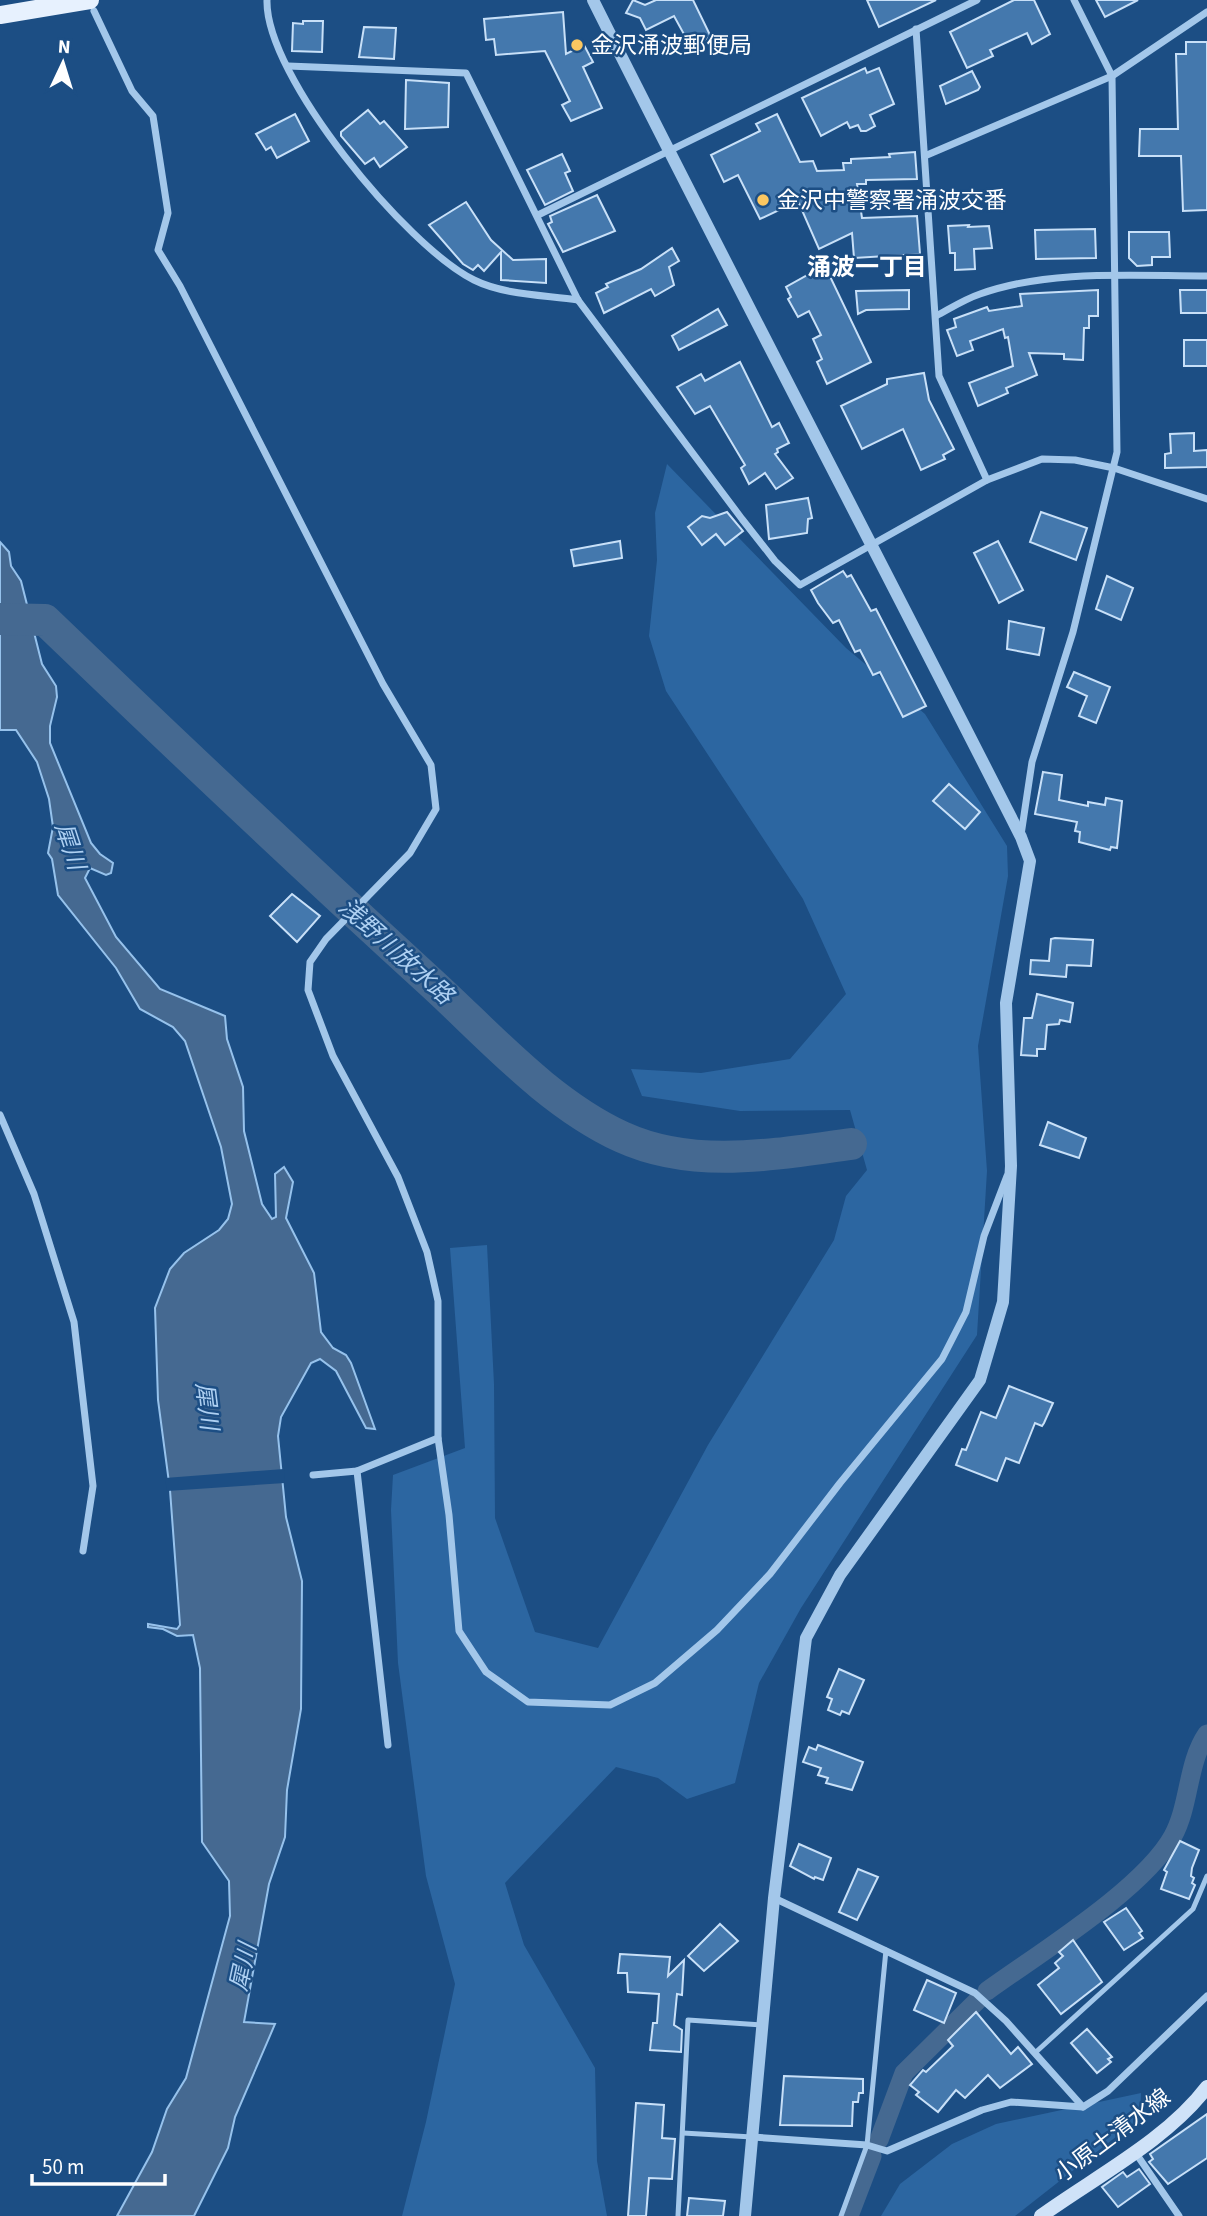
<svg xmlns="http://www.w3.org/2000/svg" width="1207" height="2216" viewBox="0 0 1207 2216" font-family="'Source Sans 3','Noto Sans JP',sans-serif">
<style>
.green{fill:#2c66a1}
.water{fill:#456991;stroke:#96c2ec;stroke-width:2}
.pier{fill:#1c4e84}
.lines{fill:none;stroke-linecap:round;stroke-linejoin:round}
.canal{stroke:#456991;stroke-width:19}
.river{stroke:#456991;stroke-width:32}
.building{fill:#4478ad;stroke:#c8e0f8;stroke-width:2}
.service{stroke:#a3c7ea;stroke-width:5}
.minor{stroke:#a3c7ea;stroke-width:7}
.tertiary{stroke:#a3c7ea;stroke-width:12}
.secondary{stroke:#cfe2f8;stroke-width:14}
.primary{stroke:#e7f1fe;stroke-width:18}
.poi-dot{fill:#fbc761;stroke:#1c4e84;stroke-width:2.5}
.labels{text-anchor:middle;stroke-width:5;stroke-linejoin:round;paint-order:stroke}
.poi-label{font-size:23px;fill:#fff;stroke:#1c4e84;text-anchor:start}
.street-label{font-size:23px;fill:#fff;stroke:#1c4e84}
.neighbourhood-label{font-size:24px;font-weight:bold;fill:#fff;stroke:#1c4e84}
.water-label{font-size:24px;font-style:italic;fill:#aed0f2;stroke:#1c4e84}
</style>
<rect width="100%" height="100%" fill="#1c4e84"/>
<g class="green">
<path d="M667,464L846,648L925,714L1007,846L1008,876L978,1046L987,1171L977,1335L801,1608L759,1683L735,1783L687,1799L658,1778L616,1767L505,1883L524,1945L595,2068L597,2161L607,2216H402L426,2122L455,1984L426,1876L398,1663L391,1510L393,1475L465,1448L450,1248L487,1245L494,1384L495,1518L535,1632L598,1648L708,1445L834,1240L846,1196L867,1170L850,1110L740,1111L642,1096L631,1069L701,1073L790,1059L846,994L803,899L666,691L649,636L657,560L655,513Z"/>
<path d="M1141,2093L1140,2118L1015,2216H881L900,2184L952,2144L996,2124Z"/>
</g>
<path class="water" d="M0,542L9,552L11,566L21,581L42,664L56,686L57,697L50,726V743L91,843L100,854L113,863L111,873L106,875L90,868L85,878L116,937L160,989L225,1016L227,1039L243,1087L244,1131L262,1204L272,1219L276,1217L275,1174L284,1167L293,1182L286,1218L314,1273L321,1332L333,1348L346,1355L351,1363L375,1429L366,1428L336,1371L320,1359L311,1363L281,1417L278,1436L286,1517L302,1581L301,1709L287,1790L285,1837L269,1884L244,2022L275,2024L235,2117L228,2148L194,2216H117L152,2152L167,2109L186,2078L230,1916L229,1881L202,1842L200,1668L193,1635L177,1636L163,1629L148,1627V1624L177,1629L180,1625L170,1490L158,1400L155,1308L170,1269L184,1253L219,1230L228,1219L232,1204L221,1147L185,1041L173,1027L140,1009L116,968L58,895L52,859L48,853L53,827L49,799L37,762L16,730H0Z"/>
<path class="pier" d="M284,1469L285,1483L167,1491L165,1478Z"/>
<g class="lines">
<g class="canal">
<path d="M987,1991C1038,1954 1144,1889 1173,1836C1190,1805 1187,1763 1207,1734"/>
<path d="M879,2140L904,2073L978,2000"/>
<path d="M849,2216L872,2156"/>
</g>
<path class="river" d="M0,619L45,620C171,741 297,860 426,978C487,1033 546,1102 622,1137C694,1170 776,1154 851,1144"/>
</g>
<g class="building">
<path d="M633,0L645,5L656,0H693L711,37L691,47L674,16L646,30L640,18L626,13Z"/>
<path d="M867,0H936L879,27Z"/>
<path d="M1014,0H1034L1050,34L1032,44L1027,33L990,50L993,56L967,68L950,32Z"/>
<path d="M1096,0H1138L1105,17Z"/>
<path d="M563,12L566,54L584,45L593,62L583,67L602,108L571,121L562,105L570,101L545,51L496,55L494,39L486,40L484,19Z"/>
<path d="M303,21H323L322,52L292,51L293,23L303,24Z"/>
<path d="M364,27L396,28L394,59L359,57Z"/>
<path d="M1186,42H1207V210L1183,211L1181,156H1139L1140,129H1178L1176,54H1186Z"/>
<path d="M865,68L867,73L879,68L894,104L870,115L875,126L866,131H861L858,125L850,128L847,122L821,136L802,98Z"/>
<path d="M972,71L980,87L978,90L946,104L940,86Z"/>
<path d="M406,80L449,83L448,127L405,129Z"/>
<path d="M368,110L380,124L384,121L407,147L380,167L374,158L365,164L341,136V132Z"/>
<path d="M295,114L309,141L277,158L271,147L266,150L256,134Z"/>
<path d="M777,114L800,162L813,161L817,171L844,170L843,163H851V159L890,157L889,154L915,152L917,179L866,180V184H857L862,218L917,216L920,254L854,258L852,233L819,249L798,201L760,219L738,175L724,182L711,155L760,131L756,124Z"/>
<path d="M562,154L570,171L565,173L573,191L545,205L527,170Z"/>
<path d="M597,195L615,231L563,252L548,224L552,222L550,216Z"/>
<path d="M466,202L491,240L513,260L546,259V283L501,280V252L484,271L478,265L473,270L463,264L429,225Z"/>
<path d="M969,225L968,227L989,226L992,248L974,249L975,269L955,270V253H950L948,226Z"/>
<path d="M1095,229L1096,258L1036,259L1035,230Z"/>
<path d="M1129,232H1169L1170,257H1152V265L1137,266L1129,258Z"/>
<path d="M672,248L679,261L669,267L674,285L655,296L651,289L604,313L596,293L608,287L606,284L641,269Z"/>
<path d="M820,268H826L871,362L827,384L817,362L822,359L813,339L821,335L809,311L798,317L788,299L791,297L786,287Z"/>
<path d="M909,290V309L866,310L858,314L856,291Z"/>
<path d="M1098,290V316H1089V328H1084L1083,360L1064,359V354L1029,353L1037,375L1006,388L1008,393L978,406L969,383L1013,366L1008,337L1005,338L1003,329L970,341L973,350L957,356L947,330L956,327L954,319L987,307L989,311L1022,306L1020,294Z"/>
<path d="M1180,290H1207V313H1181Z"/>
<path d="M718,309L727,325L679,350L672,336Z"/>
<rect x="1184" y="340" width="23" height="26"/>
<path d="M740,362L772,427L779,423L789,443L777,449L778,452L775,454L793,478L776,489L765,473L749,484L741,468L745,465L710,406L695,414L677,387L701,374L705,381Z"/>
<path d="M924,373L929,400L954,449L943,455L945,459L921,470L903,429L862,449L841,406L887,384V379Z"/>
<path d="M1194,433V451L1207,450V467L1165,468V454L1171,453L1170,434Z"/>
<path d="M808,498L812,518L808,519L807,533L769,539L766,505Z"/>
<path d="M727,512L743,531L725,545L716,534L702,545L688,527L702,516L710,518Z"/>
<path d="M1041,512L1087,528L1076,560L1030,542Z"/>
<path d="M620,541L622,558L574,566L571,550Z"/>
<path d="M998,541L1023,590L999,603L974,553Z"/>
<path d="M843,571L847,577L851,575L871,611L876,609L926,706L903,717L880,672L873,675L860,650L855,652L839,620L833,623L818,603L811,590Z"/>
<path d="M1107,576L1133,588L1121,620L1096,609Z"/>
<path d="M1009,621L1044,628L1039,655L1007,649Z"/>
<path d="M1074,672L1110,687L1096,723L1079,716L1087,696L1067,687Z"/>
<path d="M1043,772L1062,775L1059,800L1088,806V802L1105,805L1106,798L1122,801L1117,848L1111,847L1110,850L1079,842L1080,832L1075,831L1077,822L1035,814Z"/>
<path d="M949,784L980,812L965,829L933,801Z"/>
<path d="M292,894L320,916L297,942L270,916Z"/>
<path d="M1055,938L1093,940L1091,966L1067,965L1066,977L1030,974L1031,960L1049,961L1051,939Z"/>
<path d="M1037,994L1073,1003L1070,1022L1060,1020L1059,1024L1047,1025L1045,1049H1037V1056L1021,1055L1024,1018H1032Z"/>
<path d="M1048,1122L1086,1138L1079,1158L1040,1145Z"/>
<path d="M1009,1386L1053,1403L1044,1423L1042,1426L1035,1423L1019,1463L1006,1458L997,1481L956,1465L962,1449L966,1450L981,1412L996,1418Z"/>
<path d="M839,1669L864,1680L849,1714L842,1711L840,1715L828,1710L832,1699L827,1697Z"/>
<path d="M818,1745L863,1762L852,1790L826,1783L828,1778L818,1775L821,1768L803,1762L809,1747L816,1750Z"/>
<path d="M1180,1841L1199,1850L1192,1868L1191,1876L1194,1878L1192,1883L1195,1885L1189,1899L1161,1889L1167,1872L1164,1870Z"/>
<path d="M799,1844L831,1858L823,1880L815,1877L814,1879L790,1866Z"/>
<path d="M858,1869L878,1877L857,1920L839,1912Z"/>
<path d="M1126,1908L1142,1931L1139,1933L1143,1938L1124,1950L1104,1922Z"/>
<path d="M720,1924L738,1941L704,1971L688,1956Z"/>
<path d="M1073,1940L1102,1982L1061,2014L1038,1985L1059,1968L1055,1963L1063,1956L1059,1952Z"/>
<path d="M620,1954L670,1957L668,1976L684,1960L682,1995L677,1994L674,2025L682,2030L681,2052L650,2050L653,2023H657L659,1994L628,1992L627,1973H618Z"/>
<path d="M927,1980L956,1993L944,2023L914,2010Z"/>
<path d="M976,2012L1011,2054L1018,2047L1032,2064L1000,2088L988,2075L965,2098L956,2090L938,2112L916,2095L919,2092L910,2085L923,2070L926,2072L953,2046L948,2040Z"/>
<path d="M1087,2029L1112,2057L1108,2059L1111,2062L1097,2073L1071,2043Z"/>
<path d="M784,2076L863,2079V2093H859L858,2102H853L852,2126L780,2125Z"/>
<path d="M636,2103L664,2105L662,2138L675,2139L672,2179L649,2178L646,2216H628Z"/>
<path d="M1207,2114V2158L1168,2184L1149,2162L1153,2159L1150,2154Z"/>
<path d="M1139,2169L1150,2184L1118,2207L1102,2187L1123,2172L1127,2177Z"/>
<path d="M689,2198L725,2201L723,2216H687Z"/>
</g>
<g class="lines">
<g class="service">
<path d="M1036,2052L1193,1909L1207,1876"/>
<path d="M683,2133L752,2137"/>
<path d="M678,2216L688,2020L762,2025"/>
<path d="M841,2216L867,2145L886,1950"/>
</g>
<g class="minor">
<path d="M267,0C265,76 407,247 474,280C504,295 545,295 578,300"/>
<path d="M94,11L132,91L153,116L168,213L158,250L180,286L383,684L431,765L436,809L410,853L326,939L310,962L308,990L333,1056L398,1177L427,1252L438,1301V1438L449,1515L459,1631L486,1672L528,1702L610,1705L655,1683L717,1630L770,1574L840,1483L942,1359L966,1312L984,1236L1007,1176"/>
<path d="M916,29L939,376L987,480"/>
<path d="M288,66L466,73L578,300L742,519L775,561L800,585L987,480L1042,459L1075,460L1114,468L1207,499"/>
<path d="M927,155L1112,76L1207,12"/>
<path d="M538,215L977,0"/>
<path d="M936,316C951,308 965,299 980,294C1050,269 1134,276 1207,276"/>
<path d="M1021,835L1032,762L1073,632L1117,452L1112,76L1074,0"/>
<path d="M0,1115L34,1194L74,1322L93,1486L83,1551"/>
<path d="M357,1471L388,1745"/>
<path d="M313,1475L357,1471L438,1438"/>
<path d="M774,1898L975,1993L1006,2021L1083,2107"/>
<path d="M752,2137L867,2145L887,2151L982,2110L1011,2102L1083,2107L1108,2091L1207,1996"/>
<path d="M1135,2152L1179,2216"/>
</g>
<path class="tertiary" d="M593,0C733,280 879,557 1021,837L1030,861L1006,1003L1011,1166L1003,1302L980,1380L840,1575L806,1638L774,1898L745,2216"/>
<path class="secondary" d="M1041,2216C1095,2177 1167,2140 1207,2087"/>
<path class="primary" d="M0,15L90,0"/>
</g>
<g class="poi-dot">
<circle cx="577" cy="45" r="7"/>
<circle cx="763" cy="200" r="7"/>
</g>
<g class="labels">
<g class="poi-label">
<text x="591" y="53">金沢涌波郵便局</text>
<text x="777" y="208">金沢中警察署涌波交番</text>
</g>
<g class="street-label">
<text transform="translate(1112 2135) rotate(-37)" y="8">小原土清水線</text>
</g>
<g class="neighbourhood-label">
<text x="867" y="275">涌波一丁目</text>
</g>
<g class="water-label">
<text transform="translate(70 846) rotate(72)" y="8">犀川</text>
<text transform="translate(396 951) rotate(42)" y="8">浅野川放水路</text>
<text transform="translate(207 1406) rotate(83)" y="8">犀川</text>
<text transform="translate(243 1967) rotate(-78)" y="8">犀川</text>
</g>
</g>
<g transform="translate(63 63) rotate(4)" stroke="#1c4e84" stroke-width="5" paint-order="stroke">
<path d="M0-5L12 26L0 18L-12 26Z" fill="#ffffff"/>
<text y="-10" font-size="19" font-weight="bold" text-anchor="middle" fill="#ffffff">N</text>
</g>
<path d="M32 2174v10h133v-10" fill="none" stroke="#ffffff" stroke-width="3.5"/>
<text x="42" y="2174" font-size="21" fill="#ffffff" stroke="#1c4e84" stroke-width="5" paint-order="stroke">50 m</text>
</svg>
